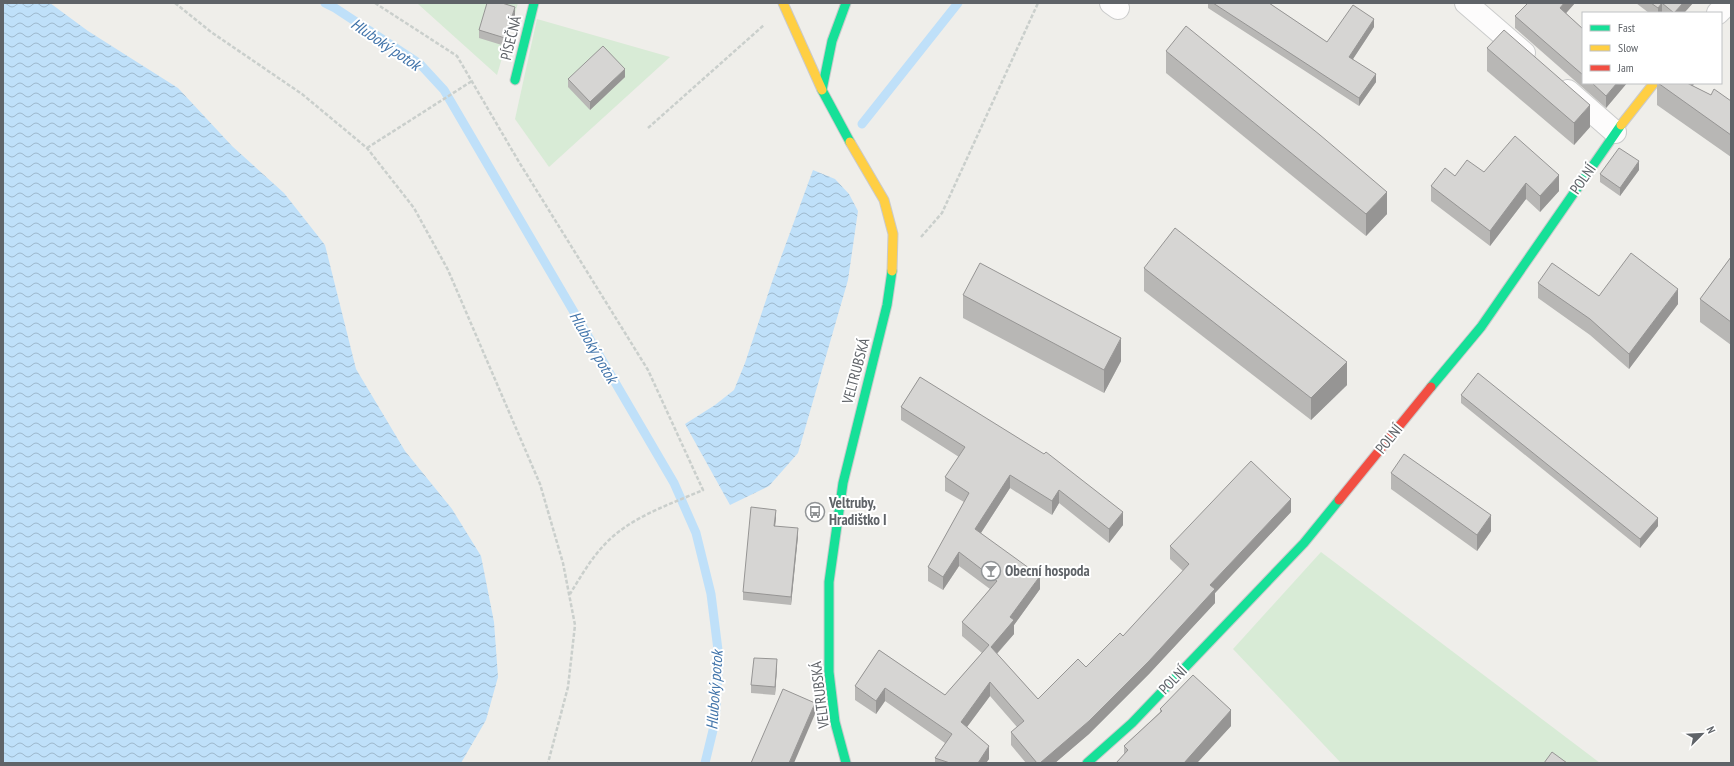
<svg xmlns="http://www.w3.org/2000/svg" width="1734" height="766" viewBox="0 0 1734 766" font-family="'PT Sans Narrow',sans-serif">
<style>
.green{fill:#d8ebd6}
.water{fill:url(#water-waves)}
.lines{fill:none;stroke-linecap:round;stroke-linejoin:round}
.stream{stroke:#bfe0f9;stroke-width:9}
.street-casing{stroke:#cbcccc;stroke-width:24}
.fast-casing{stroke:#cacacb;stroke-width:11}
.slow-casing{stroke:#cacacb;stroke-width:11}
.jam-casing{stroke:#cacacb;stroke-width:11}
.path{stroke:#cacfcc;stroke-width:2.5;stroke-dasharray:4 2;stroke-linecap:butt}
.street{stroke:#fdfcfc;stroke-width:22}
.fast{stroke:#16e098;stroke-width:9}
.slow{stroke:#ffcf43;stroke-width:9}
.jam{stroke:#f24e42;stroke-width:9}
.wall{fill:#b8b7b5}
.shaded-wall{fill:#969594}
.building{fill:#d6d5d3;stroke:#969594}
.labels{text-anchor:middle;stroke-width:4;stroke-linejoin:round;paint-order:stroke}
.street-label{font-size:15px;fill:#5f6368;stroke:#fff}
.poi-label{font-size:15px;font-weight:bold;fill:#5f6368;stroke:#fff;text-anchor:start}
.water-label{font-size:16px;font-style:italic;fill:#4174aa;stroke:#fff}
</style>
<defs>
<pattern id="water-waves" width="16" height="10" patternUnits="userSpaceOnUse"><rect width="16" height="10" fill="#bfe0f9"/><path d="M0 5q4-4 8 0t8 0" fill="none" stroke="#9eb9cd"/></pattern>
</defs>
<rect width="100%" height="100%" fill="#efeeea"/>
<g class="green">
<path d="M416,3H518L497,75L418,4Z"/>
<path d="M537,19L670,57L549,167L515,119Z"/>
<path d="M1321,552L1600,763H1341L1233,649Z"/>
</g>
<g class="water">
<path d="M3,3H50L88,31L178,88L232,146L284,193L325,245L356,369L405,451L452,509L481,556L494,622L498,677L486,720L461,763H3Z"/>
<path d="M813,170L835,179L849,194L858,211L848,280L798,453L769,486L730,505L685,424L715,405L734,390L745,363L773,279Z"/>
</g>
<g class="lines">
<g class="stream">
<path d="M325,3L335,8L420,64L444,90L674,483L696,533L711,594L719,658L715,722L705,763"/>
<path d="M862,124L958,3"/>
</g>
<g class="street-casing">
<g id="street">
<path d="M1111,3L1118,8"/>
<path d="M1466,3L1524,53"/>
<path d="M1718,13L1728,3"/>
<path d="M1568,91L1615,132"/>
</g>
</g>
<g class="fast-casing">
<g id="fast">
<path d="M846,3L832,41L822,90L850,142"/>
<path d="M515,80L534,3"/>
<path d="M1431,387L1481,327L1621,125"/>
<path d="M846,763L835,722L829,672V582L843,483L887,305L892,271"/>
<path d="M1087,763L1132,723L1304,543L1339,500"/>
</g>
</g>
<g class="slow-casing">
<g id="slow">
<path d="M783,3L822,90"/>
<path d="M1621,125L1654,83"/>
<path d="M850,142L884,200L893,234L892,271"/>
</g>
</g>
<g class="jam-casing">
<path id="jam" d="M1339,500L1431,387"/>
</g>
<g class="path">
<path d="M175,3L211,32L302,94L367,148L414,208L448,270L540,484L563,563L575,625L568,687L548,763"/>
<path d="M375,3L457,56L519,162L648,370L703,490C671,504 633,516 607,542C592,557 581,576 570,594"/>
<path d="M648,128L764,25"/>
<path d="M367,148L472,81"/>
<path d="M921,237L942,213L1038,3"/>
</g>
<use href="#street" class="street"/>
<use href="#fast" class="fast"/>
<use href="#slow" class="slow"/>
<use href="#jam" class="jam"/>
</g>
<g class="wall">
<path d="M1208,3H1269L1327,42L1374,27L1353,59L1376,82L1359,106L1208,8Z"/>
<path d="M1575,3L1566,13L1583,29V83H1627L1606,108L1515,28V16Z"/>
<path d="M1636,3H1693L1684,13H1649Z"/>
<path d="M515,15L505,46L479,38V30Z"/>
<path d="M1487,48L1590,127L1574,145L1487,71Z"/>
<path d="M1166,51L1387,214L1366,236L1166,73Z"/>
<path d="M625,77L590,110L568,87V79Z"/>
<path d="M1657,83H1694L1693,86L1711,95L1731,101V157L1657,105Z"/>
<path d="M1639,170L1620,196L1600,182V174Z"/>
<path d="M1484,172L1559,191L1540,212L1526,199L1490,246L1431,201V186L1455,176Z"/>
<path d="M1731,257V345L1700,322V299Z"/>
<path d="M1144,268L1347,385L1311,420L1144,291Z"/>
<path d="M1538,283L1599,296L1678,304L1629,369L1590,335L1538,298Z"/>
<path d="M963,295L1121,361L1104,393L963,318Z"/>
<path d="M920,377L1123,525L1109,543L1059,503L1052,515L1010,488L981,533L1040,589L1014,625V634L997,654L1038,699L1086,667L1123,636L1183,571L1170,559V546L1291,512L1215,593V603L1149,674L1089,734L1055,763H1026L1011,745V732L1017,727L990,696L967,727L989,759L986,763H935V758L945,743L885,701L876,714L855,700V686L879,650L945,695L982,653L962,636V622L990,589L959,566L943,590L928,581V567L964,502L945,491V477L959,457L901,420V407Z"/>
<path d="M1461,395L1658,526L1640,548L1461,403Z"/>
<path d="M1391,473L1491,531L1477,551L1391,489Z"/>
<path d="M776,518L775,526L798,536L791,605L743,600V592Z"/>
<path d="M777,667L775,695L751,693V685Z"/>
<path d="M1160,709L1231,726L1197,763H1116L1124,754V746L1160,712Z"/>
</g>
<g class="shaded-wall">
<path d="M1564,3H1575L1560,20V8Z"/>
<path d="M1662,3V13H1658V8Z"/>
<path d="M1683,3H1693L1684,13H1674Z"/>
<path d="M515,7V15L505,46V38Z"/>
<path d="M1374,19V27L1349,65V57Z"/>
<path d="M625,69V77L590,110V102Z"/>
<path d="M1376,74V82L1359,106V98Z"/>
<path d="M1617,83H1627L1606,108V96Z"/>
<path d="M1685,83H1694L1686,103Z"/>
<path d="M1590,105V127L1574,145V123Z"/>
<path d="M1639,161V170L1620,196V188Z"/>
<path d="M1559,175V191L1540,212V196Z"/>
<path d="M1526,183V199L1490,246V231Z"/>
<path d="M1387,192V214L1366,236V214Z"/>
<path d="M1678,289V304L1629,369V354Z"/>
<path d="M1121,338V361L1104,393V370Z"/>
<path d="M1347,362V385L1311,420V398Z"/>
<path d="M1010,475V488L975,542V529Z"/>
<path d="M1059,490V503L1052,515V501Z"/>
<path d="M1291,499V512L1215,593V603L1149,674L1089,734L1055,763H1040L1210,585Z"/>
<path d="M776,510V518L774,534V526Z"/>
<path d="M1123,512V525L1109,543V529Z"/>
<path d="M1491,515V531L1477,551V535Z"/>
<path d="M1658,518V526L1640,548V539Z"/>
<path d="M798,528V536L791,605V597Z"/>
<path d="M959,552V566L943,590V577Z"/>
<path d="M1040,576V589L1014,625V634L991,660V647L1010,617Z"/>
<path d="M777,659V667L775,695V687Z"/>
<path d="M990,682V696L961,735V722Z"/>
<path d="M885,688V701L876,714V701Z"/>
<path d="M815,703V714L794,763H789Z"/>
<path d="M1231,710V726L1197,763H1183Z"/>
<path d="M989,746V759L986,763H978Z"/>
</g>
<g class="building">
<path d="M487,3H502L515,7L505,38L479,30Z"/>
<path d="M1213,3H1269L1327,42L1353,5L1374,19L1349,57L1376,74L1359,98Z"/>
<path d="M1528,3H1564L1560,8L1583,29V75L1515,16Z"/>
<path d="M1651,3H1662L1658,8Z"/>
<path d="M1662,3H1683L1674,13Z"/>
<path d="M1186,26L1320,135L1387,192L1366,214L1166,51Z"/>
<path d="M1504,30L1590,105L1574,123L1487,48Z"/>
<path d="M603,46L625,69L590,102L568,79Z"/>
<path d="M1592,83H1617L1606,96Z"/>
<path d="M1658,83H1687L1711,95L1714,89L1731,101V135Z"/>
<path d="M1515,136L1559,175L1540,196L1526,183L1490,231L1431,186L1445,168L1455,176L1467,160L1484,172Z"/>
<path d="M1619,148L1639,161L1620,188L1600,174Z"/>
<path d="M1175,228L1347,362L1311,398L1144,268Z"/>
<path d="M1631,253L1678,289L1629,354L1590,319L1538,283L1552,263L1599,296Z"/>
<path d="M1731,257V322L1700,299Z"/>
<path d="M980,263L1121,338L1104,370L963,295Z"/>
<path d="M1478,373L1658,518L1640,539L1461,395Z"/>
<path d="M920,377L1044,454L1046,452L1123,512L1109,529L1059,490L1052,501L1010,475L975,529L1040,576L1010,617L1014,620L991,647L1038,699L1078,659L1086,667L1120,633L1123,636L1189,564L1170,546L1251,461L1291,499L1210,585L1215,589L1149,661L1089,721L1040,763H1037L1011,732L1024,721L990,682L961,722L989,746L978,763H950L935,758L952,734L885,688L876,701L855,686L879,650L945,695L989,645L962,622L997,581L959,552L943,577L928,567L969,493L945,477L965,447L901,407Z"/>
<path d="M1404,454L1491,515L1477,535L1391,473Z"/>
<path d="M751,507L776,510L774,526L798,528L791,597L743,592Z"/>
<path d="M754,658L777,659L775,687L751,685Z"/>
<path d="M1193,675L1231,710L1184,763H1116L1128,750L1124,746L1162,711L1160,709Z"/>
<path d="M783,689L815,703L789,763H751Z"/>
<path d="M1552,752L1567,763H1544Z"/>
</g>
<defs>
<g id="bus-ring" transform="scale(1)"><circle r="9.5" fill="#fff" stroke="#919496" stroke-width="1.5"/><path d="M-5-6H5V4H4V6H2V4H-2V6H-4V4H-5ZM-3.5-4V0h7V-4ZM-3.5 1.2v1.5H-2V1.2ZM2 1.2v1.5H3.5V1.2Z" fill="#919496"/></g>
<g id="bar-ring" transform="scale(1)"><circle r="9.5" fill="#fff" stroke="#919496" stroke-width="1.5"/><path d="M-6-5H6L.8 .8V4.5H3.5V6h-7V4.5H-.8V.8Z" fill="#919496"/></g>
</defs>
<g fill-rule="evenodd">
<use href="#bus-ring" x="815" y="512"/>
<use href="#bar-ring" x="991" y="571"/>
</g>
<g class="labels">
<g class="street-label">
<text transform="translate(511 38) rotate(-76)" y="5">PÍSEČNÁ</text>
<text transform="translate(1583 179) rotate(-55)" y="5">POLNÍ</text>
<text transform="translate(856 371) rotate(-75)" y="5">VELTRUBSKÁ</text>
<text transform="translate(1389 439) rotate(-51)" y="5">POLNÍ</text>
<text transform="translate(1173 680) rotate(-46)" y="5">POLNÍ</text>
<text transform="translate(820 695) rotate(-97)" y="5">VELTRUBSKÁ</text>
</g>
<g class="poi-label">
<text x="829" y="508">Veltruby,<tspan x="829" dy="17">Hradištko I</tspan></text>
<text x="1005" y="576">Obecní hospoda</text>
</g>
<g class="water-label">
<text transform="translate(386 44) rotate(34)" y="6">Hluboký potok</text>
<text transform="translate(594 347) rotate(60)" y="6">Hluboký potok</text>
<text transform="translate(714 690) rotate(-86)" y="6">Hluboký potok</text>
</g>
</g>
<rect width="1734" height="766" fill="none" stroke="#5f6368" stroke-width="8"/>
<rect x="1582" y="12" width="140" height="72" fill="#ffffff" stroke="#bfc1c3"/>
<rect x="1590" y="25" width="20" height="6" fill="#16e098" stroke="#bfc1c3"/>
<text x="1618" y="32" font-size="12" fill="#5f6368">Fast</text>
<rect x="1590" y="45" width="20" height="6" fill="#ffcf43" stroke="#bfc1c3"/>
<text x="1618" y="52" font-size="12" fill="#5f6368">Slow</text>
<rect x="1590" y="65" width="20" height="6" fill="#f24e42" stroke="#bfc1c3"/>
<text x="1618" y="72" font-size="12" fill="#5f6368">Jam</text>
<g transform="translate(1702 734) rotate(66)" stroke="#ffffff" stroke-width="3" paint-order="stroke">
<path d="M0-3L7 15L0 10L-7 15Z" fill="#5f6368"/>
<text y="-6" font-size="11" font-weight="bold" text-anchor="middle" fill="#5f6368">N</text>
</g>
</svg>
